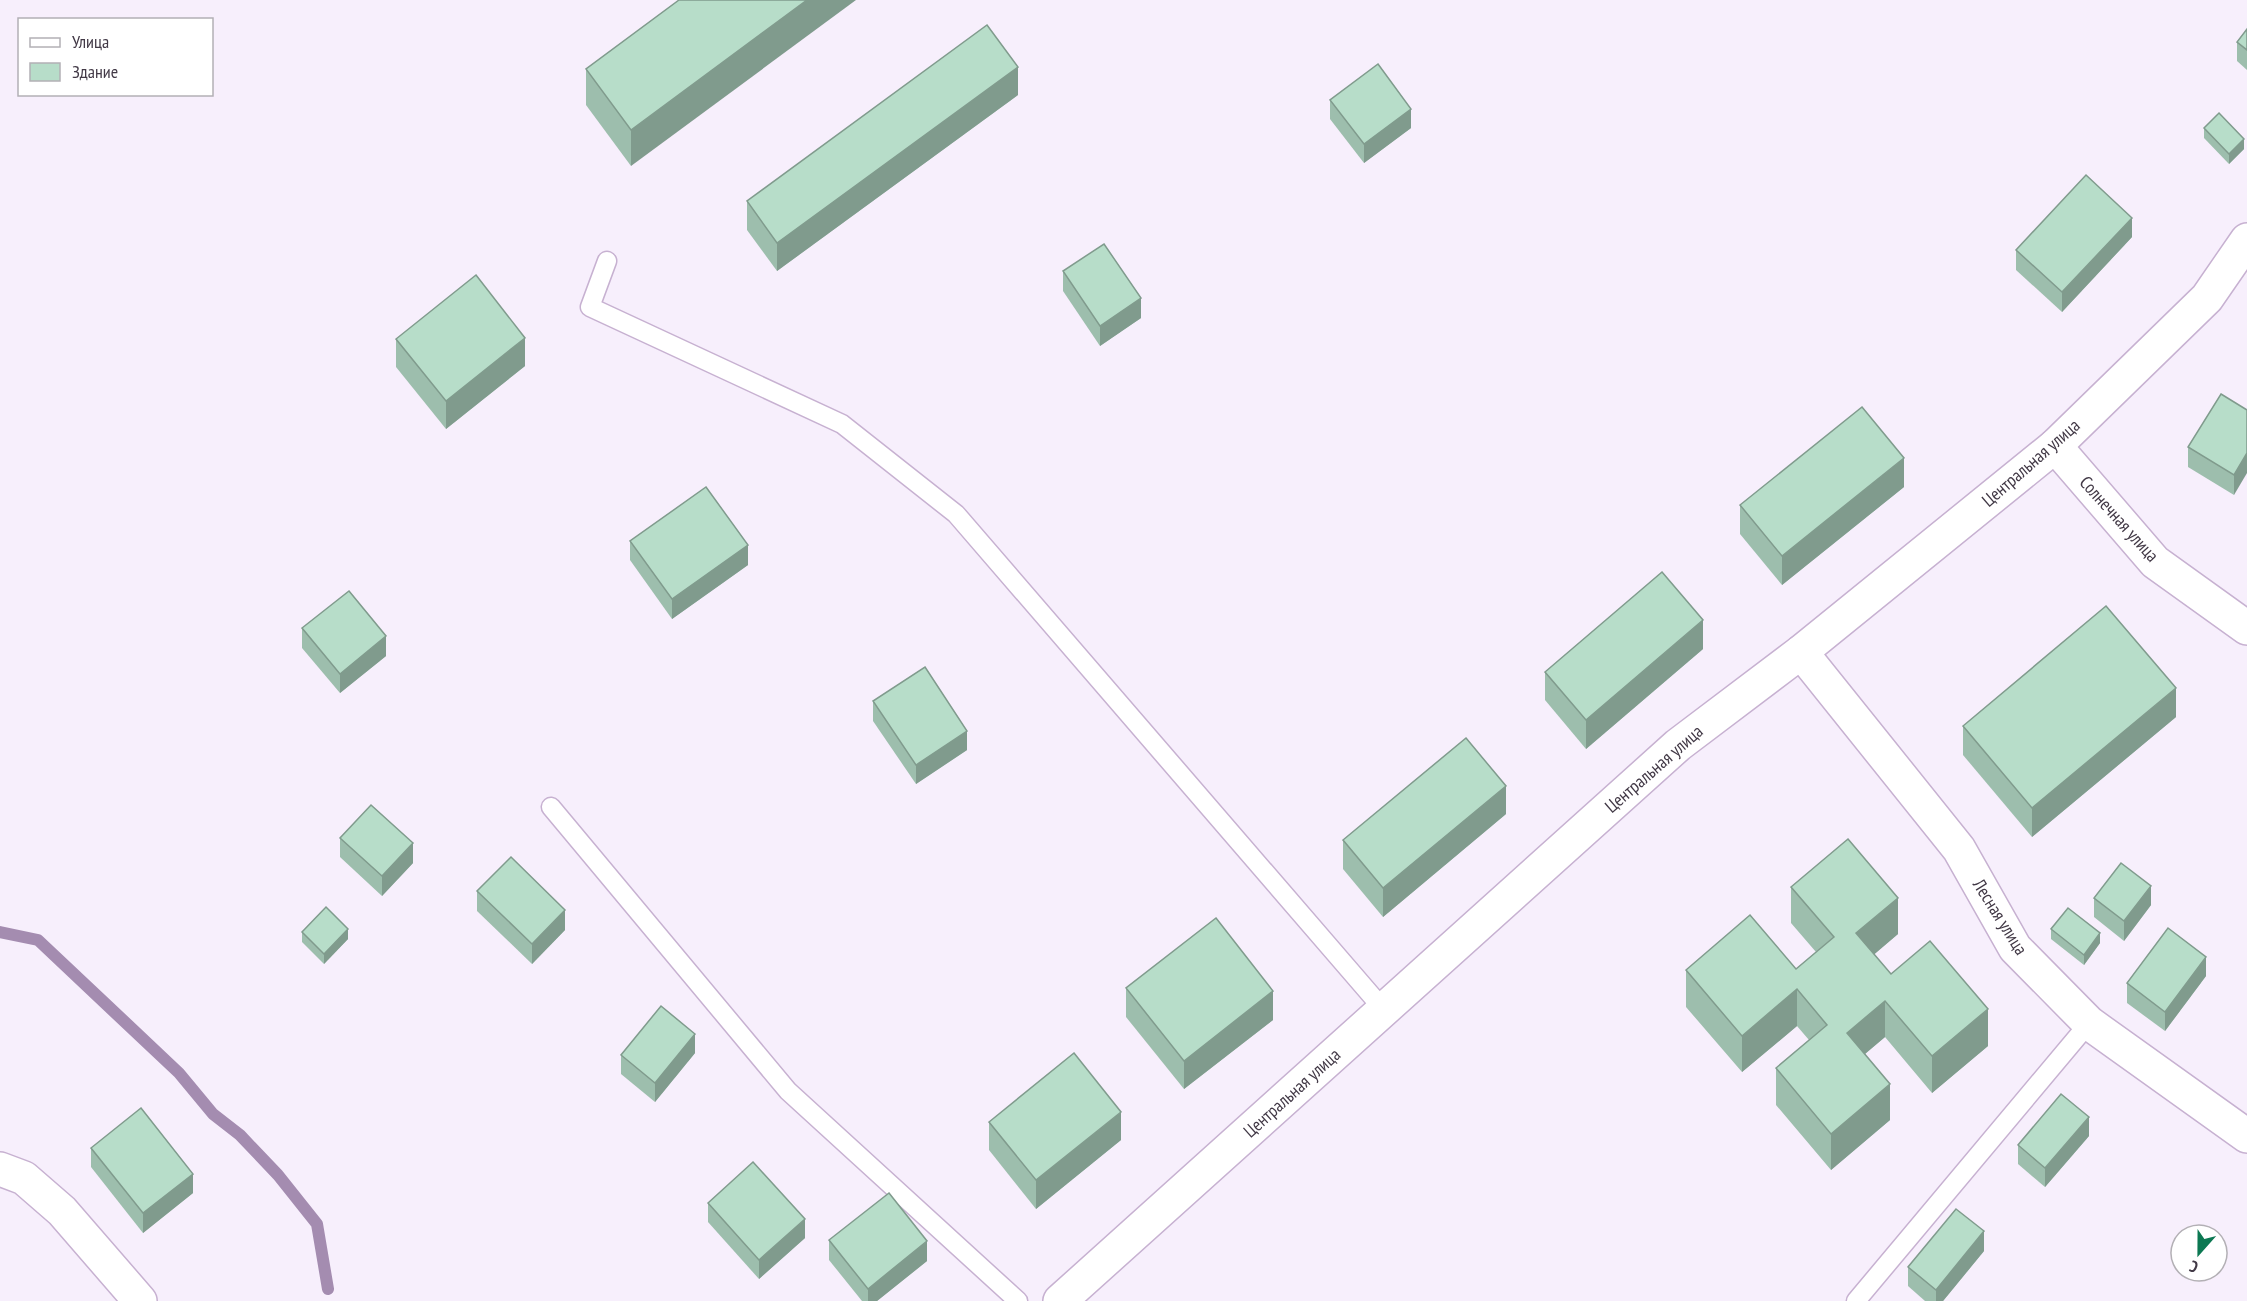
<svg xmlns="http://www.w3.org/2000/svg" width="2247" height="1301" viewBox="0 0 2247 1301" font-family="'PT Sans Narrow',sans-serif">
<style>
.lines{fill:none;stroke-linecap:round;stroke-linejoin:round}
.stream{stroke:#a48cb0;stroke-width:12}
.service-casing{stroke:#c7b1d1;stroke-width:21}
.minor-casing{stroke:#c7b1d1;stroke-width:36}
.service{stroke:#fff;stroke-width:18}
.minor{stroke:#fff;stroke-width:33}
.wall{fill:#9dbead}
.shaded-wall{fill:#809b8d}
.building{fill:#b7ddc9;stroke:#809b8d;stroke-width:1.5}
.labels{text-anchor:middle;stroke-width:5;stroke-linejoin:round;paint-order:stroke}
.street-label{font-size:18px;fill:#423946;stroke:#fff}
</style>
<rect width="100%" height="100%" fill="#f7effc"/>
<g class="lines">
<path class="stream" d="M0,932L38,940L179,1073L213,1114L240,1135L278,1175L317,1224L328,1289"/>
<g class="service-casing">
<g id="service">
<path d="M607,261L590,307L842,424L956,514L1384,1010"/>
<path d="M551,807L788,1091L1018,1301"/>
<path d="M1856,1301L2089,1023"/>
</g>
</g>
<g class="minor-casing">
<g id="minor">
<path d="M2055,446L2155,562L2247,628"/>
<path d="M1801,652L1959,849L2015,948L2089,1023L2247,1136"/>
<path d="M0,1169L24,1178L62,1211L140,1301"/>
<path d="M1060,1301L1678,745L1801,652L2055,446L2207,298L2247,240"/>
</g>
</g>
<use href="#service" class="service"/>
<use href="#minor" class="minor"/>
</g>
<g class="wall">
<path d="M679,0L631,166L586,105V69Z"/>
<path d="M2247,29V70L2237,61V42Z"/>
<path d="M1018,95L777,271L747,230V201Z"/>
<path d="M1330,100L1411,128L1364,163L1330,119Z"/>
<path d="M2204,128L2244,149L2229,164L2204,138Z"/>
<path d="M2132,237L2062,312L2016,270V250Z"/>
<path d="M1063,271L1141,318L1100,346L1063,291Z"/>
<path d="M396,339L525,366L446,429L396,367Z"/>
<path d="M2247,410L2234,495L2188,467V447Z"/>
<path d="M1904,487L1782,585L1740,534V505Z"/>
<path d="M630,541L748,565L672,619L630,560Z"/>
<path d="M302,628L386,656L340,693L302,648Z"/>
<path d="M1703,649L1586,749L1545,700V672Z"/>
<path d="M873,701L967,750L916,784L873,721Z"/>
<path d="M2176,717L2032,837L1963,755V726Z"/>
<path d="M1506,814L1383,917L1343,869V840Z"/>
<path d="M340,838L413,863L382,896L340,857Z"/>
<path d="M1791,887L1898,934L1874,954L1891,974L1988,1046L1932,1093L1885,1037L1865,1054L1890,1120L1831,1170L1776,1105V1068L1809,1040L1797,1026L1742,1072L1686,1007V970L1796,969L1816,952L1791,923Z"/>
<path d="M477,891L565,930L532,964L477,911Z"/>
<path d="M2094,898L2151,905L2124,941L2094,917Z"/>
<path d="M2051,929L2100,943L2084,965L2051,939Z"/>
<path d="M302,932L348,939L324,964L302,942Z"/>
<path d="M2206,976L2165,1031L2127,1003V983Z"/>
<path d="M1126,988L1273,1020L1184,1089L1126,1017Z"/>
<path d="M695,1053L655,1102L621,1074V1055Z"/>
<path d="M989,1122L1121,1140L1036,1209L989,1150Z"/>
<path d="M2089,1136L2045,1187L2018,1164V1145Z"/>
<path d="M91,1148L193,1193L143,1233L91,1167Z"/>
<path d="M708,1203L805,1238L759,1279L708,1222Z"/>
<path d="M829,1240L927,1261L877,1301H862L829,1260Z"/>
<path d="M1984,1251L1943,1301H1925L1908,1286V1267Z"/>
</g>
<g class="shaded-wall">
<path d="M807,0H856L631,166V130Z"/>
<path d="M1018,67V95L777,271V243Z"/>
<path d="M1411,109V128L1364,163V144Z"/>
<path d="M2244,139V149L2229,164V154Z"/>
<path d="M2132,218V237L2062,312V292Z"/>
<path d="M1141,298V318L1100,346V326Z"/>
<path d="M525,338V366L446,429V401Z"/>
<path d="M2247,453V473L2234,495V475Z"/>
<path d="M1904,458V487L1782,585V556Z"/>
<path d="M748,545V565L672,619V599Z"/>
<path d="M1703,620V649L1586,749V720Z"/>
<path d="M386,636V656L340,693V674Z"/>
<path d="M2176,688V717L2032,837V808Z"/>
<path d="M967,731V750L916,784V765Z"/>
<path d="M1506,786V814L1383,917V888Z"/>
<path d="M413,843V863L382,896V876Z"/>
<path d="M2151,886V905L2124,941V921Z"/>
<path d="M1898,898V934L1856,970V933Z"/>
<path d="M565,910V930L532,964V944Z"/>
<path d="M348,929V939L324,964V954Z"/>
<path d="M2100,933V943L2084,965V955Z"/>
<path d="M2206,957V976L2165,1031V1012Z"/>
<path d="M1797,989V1026L1742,1072V1036Z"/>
<path d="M1273,991V1020L1184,1089V1061Z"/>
<path d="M1885,1001V1037L1847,1069V1033Z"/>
<path d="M1988,1009V1046L1932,1093V1056Z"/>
<path d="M695,1034V1053L655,1102V1083Z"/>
<path d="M1890,1084V1120L1831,1170V1134Z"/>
<path d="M1121,1112V1140L1036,1209V1180Z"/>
<path d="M2089,1117V1136L2045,1187V1168Z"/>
<path d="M193,1174V1193L143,1233V1213Z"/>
<path d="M805,1219V1238L759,1279V1260Z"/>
<path d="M1984,1231V1251L1943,1301H1936V1290Z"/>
<path d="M927,1241V1261L877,1301H868V1289Z"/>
</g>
<g class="building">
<path d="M679,0H807L631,130L586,69Z"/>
<path d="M987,25L1018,67L777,243L747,201Z"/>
<path d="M2247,29V50L2237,42Z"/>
<path d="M1378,64L1411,109L1364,144L1330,100Z"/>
<path d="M2219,113L2244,139L2229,154L2204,128Z"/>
<path d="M2086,175L2132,218L2062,292L2016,250Z"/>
<path d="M1104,244L1141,298L1100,326L1063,271Z"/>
<path d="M476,275L525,338L446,401L396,339Z"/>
<path d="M2221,394L2247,410V453L2234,475L2188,447Z"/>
<path d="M1862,407L1904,458L1782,556L1740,505Z"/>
<path d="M706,487L748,545L672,599L630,541Z"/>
<path d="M1662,572L1703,620L1586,720L1545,672Z"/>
<path d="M349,591L386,636L340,674L302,628Z"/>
<path d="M2106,606L2176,688L2032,808L1963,726Z"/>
<path d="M925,667L967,731L916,765L873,701Z"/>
<path d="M1466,738L1506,786L1383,888L1343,840Z"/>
<path d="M371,805L413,843L382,876L340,838Z"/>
<path d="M1848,839L1898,898L1856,933L1891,974L1930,941L1988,1009L1932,1056L1885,1001L1847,1033L1890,1084L1831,1134L1776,1068L1827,1025L1797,989L1742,1036L1686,970L1750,915L1796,969L1834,937L1791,887Z"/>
<path d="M511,857L565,910L532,944L477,891Z"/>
<path d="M2121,863L2151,886L2124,921L2094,898Z"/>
<path d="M326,907L348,929L324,954L302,932Z"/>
<path d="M2068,908L2100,933L2084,955L2051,929Z"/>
<path d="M1216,918L1273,991L1184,1061L1126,988Z"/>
<path d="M2168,928L2206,957L2165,1012L2127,983Z"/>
<path d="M661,1006L695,1034L655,1083L621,1055Z"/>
<path d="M1074,1053L1121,1112L1036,1180L989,1122Z"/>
<path d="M2061,1094L2089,1117L2045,1168L2018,1145Z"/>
<path d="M141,1108L193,1174L143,1213L91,1148Z"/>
<path d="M753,1162L805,1219L759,1260L708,1203Z"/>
<path d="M889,1193L927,1241L868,1289L829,1240Z"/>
<path d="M1956,1209L1984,1231L1936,1290L1908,1267Z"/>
</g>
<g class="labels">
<g class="street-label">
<text transform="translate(2031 463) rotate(-41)" y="6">Центральная улица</text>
<text transform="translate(2119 519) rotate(48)" y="6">Солнечная улица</text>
<text transform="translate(1654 769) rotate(-41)" y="6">Центральная улица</text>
<text transform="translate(2000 917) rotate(58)" y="6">Лесная улица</text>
<text transform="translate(1292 1093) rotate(-42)" y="6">Центральная улица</text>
</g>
</g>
<rect x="18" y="18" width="195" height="78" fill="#ffffff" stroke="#b3b0b5" stroke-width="1.5"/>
<rect x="30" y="38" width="30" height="9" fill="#ffffff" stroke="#b3b0b5" stroke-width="1.5"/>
<text x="72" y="48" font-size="18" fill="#423946">Улица</text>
<rect x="30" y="63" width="30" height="18" fill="#b7ddc9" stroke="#b3b0b5" stroke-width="1.5"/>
<text x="72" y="78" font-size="18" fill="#423946">Здание</text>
<g transform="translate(2199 1253) rotate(201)"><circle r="28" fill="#ffffff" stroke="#b3b0b5" stroke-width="1.5"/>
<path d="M0-4.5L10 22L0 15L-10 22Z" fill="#0c7852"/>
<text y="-9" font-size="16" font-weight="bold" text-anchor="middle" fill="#423946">С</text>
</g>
</svg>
